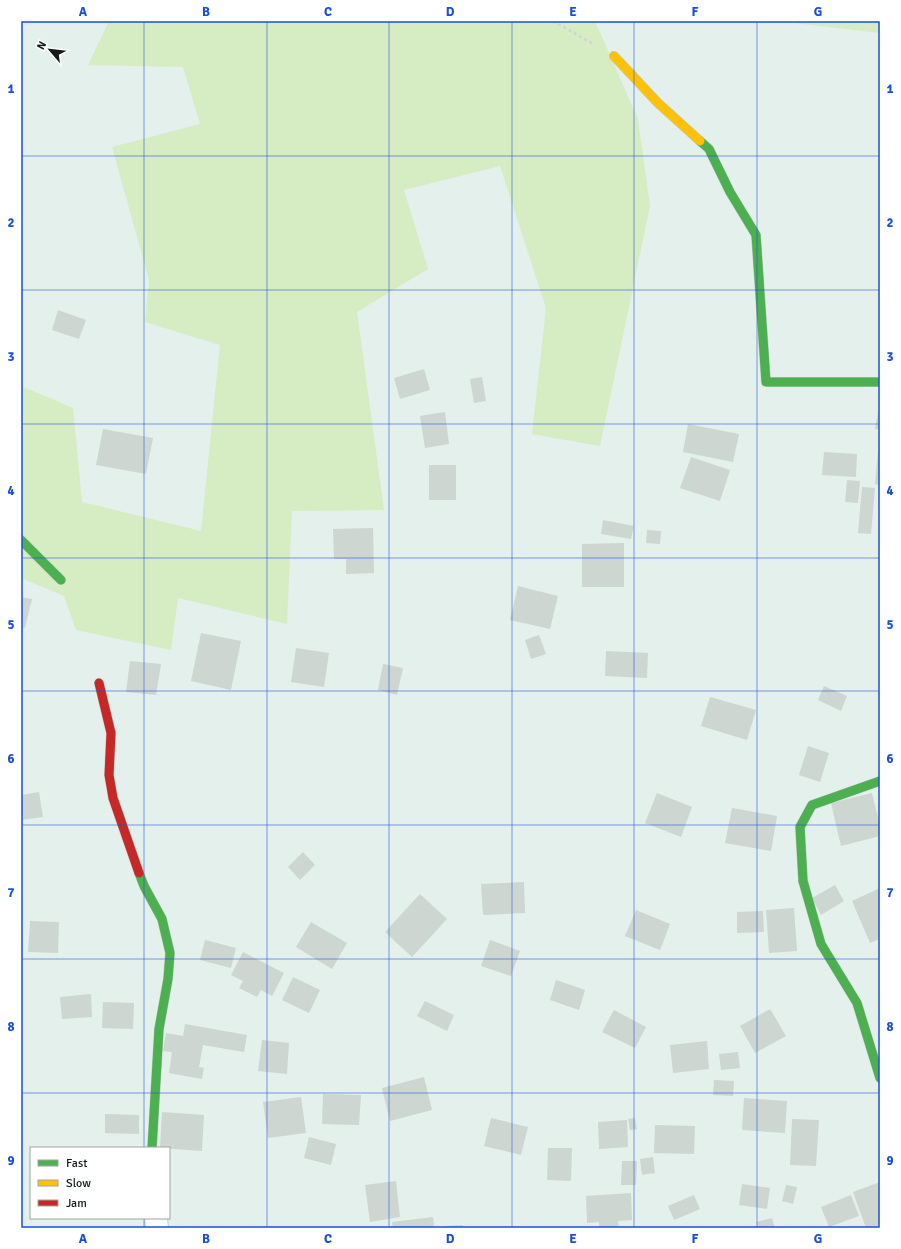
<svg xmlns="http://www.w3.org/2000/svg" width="901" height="1249" viewBox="0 0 901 1249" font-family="Signika,sans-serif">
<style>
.green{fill:#d6ecc3}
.building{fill:#cdd6d1}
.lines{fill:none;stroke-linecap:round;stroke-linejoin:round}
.street-casing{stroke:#c0cbc8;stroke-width:24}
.fast-casing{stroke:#c0cbc8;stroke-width:10}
.slow-casing{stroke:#c0cbc8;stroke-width:10}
.jam-casing{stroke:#c0cbc8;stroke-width:10}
.path{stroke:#d1d5d3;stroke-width:2.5;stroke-dasharray:3 3;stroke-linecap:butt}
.street{stroke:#fbfdfc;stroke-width:22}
.fast{stroke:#4caf50;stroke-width:9}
.slow{stroke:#ffc107;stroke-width:9}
.jam{stroke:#c62828;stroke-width:9}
.grid{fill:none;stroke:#1d4ed8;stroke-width:1;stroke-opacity:0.55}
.neatline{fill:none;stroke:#1d4ed8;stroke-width:1.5}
.grid-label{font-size:13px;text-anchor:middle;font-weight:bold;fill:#1d4ed8}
</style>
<rect width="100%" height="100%" fill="#e3f0ec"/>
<g class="green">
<path d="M109,21H595L638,119L650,206L600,446L532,434L546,308L500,166L404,190L428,269L357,312L384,510L292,511L287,624L178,598L171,650L76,630L64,596L21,578V386L73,408L82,502L201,531L220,345L145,322L149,280L112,147L200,124L183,67L88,65Z"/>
<path d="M777,21H880V33Z"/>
</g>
<g class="building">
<path d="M58,310L86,320L79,339L52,330Z"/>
<path d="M424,369L430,390L400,399L394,378Z"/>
<path d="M482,377L486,401L474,403L470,379Z"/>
<path d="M879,406H880V430L875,429Z"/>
<path d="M445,412L449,444L425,448L420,416Z"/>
<path d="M688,424L739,434L733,462L683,452Z"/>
<path d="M103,429L153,438L146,474L96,465Z"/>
<path d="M878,451H880V485L875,484Z"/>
<path d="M824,452L857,454L856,477L822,475Z"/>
<path d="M691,457L730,470L720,501L680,488Z"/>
<rect x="429" y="465" width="27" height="35"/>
<path d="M847,480L860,481L858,503L845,502Z"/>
<path d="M862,487L875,488L871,534L858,533Z"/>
<path d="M603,520L634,526L631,539L601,534Z"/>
<path d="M373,528L374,573L346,574V559H334L333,529Z"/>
<path d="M647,530L661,531L660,544L646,543Z"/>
<path d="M624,543V587H582V544Z"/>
<path d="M518,586L558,596L550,629L510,620Z"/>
<path d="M21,597L32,599L25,628L21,627Z"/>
<path d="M201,633L241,641L231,690L191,681Z"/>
<path d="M539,635L546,654L531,659L525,640Z"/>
<path d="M296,648L329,653L324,687L291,682Z"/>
<path d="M606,651L648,653L647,678L605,676Z"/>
<path d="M130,661L161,664L156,695L126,692Z"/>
<path d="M383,664L403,668L397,695L378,690Z"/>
<path d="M824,686L847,696L841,711L818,700Z"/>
<path d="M710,697L756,710L747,740L701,726Z"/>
<path d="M808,746L829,753L820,782L799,775Z"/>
<path d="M39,792L43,817L21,820V795Z"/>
<path d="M657,793L692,807L681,837L645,823Z"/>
<path d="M872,793L880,826V836L841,846L831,803Z"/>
<path d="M732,808L777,816L771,851L725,843Z"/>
<path d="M303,852L315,865L300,880L288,867Z"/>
<path d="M524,882L525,913L483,915L481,884Z"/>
<path d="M835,885L844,901L821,915L812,898Z"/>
<path d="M880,888V939L870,943L852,901Z"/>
<path d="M420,894L447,919L412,957L385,932Z"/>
<path d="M794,908L797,951L769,953L766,910Z"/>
<path d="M636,910L670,924L660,950L625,936Z"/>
<path d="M763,911L764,932L737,933V912Z"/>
<path d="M30,921L59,922L58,953L28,952Z"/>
<path d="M311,922L347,943L332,969L296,947Z"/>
<path d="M205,940L236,948L231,968L200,960Z"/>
<path d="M490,940L520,951L511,976L481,966Z"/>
<path d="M243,952L284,973L272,996L261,990L257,997L239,988L243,981L231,975Z"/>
<path d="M293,977L320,990L309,1013L282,1000Z"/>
<path d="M556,980L585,990L579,1010L550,1000Z"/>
<path d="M91,994L92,1017L62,1019L60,997Z"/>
<path d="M425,1001L454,1015L447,1031L417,1016Z"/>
<path d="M103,1002L134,1003L133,1029L102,1028Z"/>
<path d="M770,1009L786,1036L755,1053L740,1026Z"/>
<path d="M614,1010L646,1027L635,1048L602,1032Z"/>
<path d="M185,1024L247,1035L244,1052L203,1045L199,1067L204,1068L202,1079L169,1073L172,1052L163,1051L166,1033L183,1036Z"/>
<path d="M262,1040L289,1043L287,1074L258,1071Z"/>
<path d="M707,1041L709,1069L673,1073L670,1045Z"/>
<path d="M738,1052L740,1068L721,1070L719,1054Z"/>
<path d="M424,1077L432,1110L390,1121L382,1088Z"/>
<path d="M714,1080L734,1081L733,1096L713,1095Z"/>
<path d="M323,1094L361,1095L359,1125L322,1124Z"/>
<path d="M301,1097L306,1133L268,1138L263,1102Z"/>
<path d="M744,1098L787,1101L785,1133L742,1130Z"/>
<path d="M162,1112L204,1115L202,1151L160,1148Z"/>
<path d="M105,1114L139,1115V1134L105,1133Z"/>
<path d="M491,1118L528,1127L521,1155L484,1146Z"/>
<path d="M635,1118L637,1129L630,1130L628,1119Z"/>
<path d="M792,1119L819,1120L816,1166L790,1165Z"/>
<path d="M627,1120L628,1147L599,1149L598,1122Z"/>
<path d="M655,1125L695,1126L694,1154L654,1153Z"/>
<path d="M309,1137L336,1144L331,1165L304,1158Z"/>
<path d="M548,1148H572L571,1181L547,1180Z"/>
<path d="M653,1157L655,1173L642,1175L640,1159Z"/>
<path d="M622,1161H637L636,1185H621Z"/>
<path d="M396,1181L400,1217L370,1222L365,1185Z"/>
<path d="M880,1182V1228H866L853,1192Z"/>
<path d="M742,1184L770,1188L767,1209L739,1205Z"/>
<path d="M786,1185L797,1187L793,1204L782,1201Z"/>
<path d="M631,1193L632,1220L618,1221L619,1228H599V1222L587,1223L586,1196Z"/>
<path d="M694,1195L700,1209L674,1220L668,1206Z"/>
<path d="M851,1195L859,1216L829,1227L821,1207Z"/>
<path d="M433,1217L434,1228H393L392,1222Z"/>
<path d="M772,1218L775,1228H758L756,1222Z"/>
<path d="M463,1225V1228H444V1226Z"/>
</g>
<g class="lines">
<g class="street-casing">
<path id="street" d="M156,1218L157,1228"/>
</g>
<g class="fast-casing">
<g id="fast">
<path d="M700,141L709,149L730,192L756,235L766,382H880"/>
<path d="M21,540L61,580"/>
<path d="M880,781L812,805L800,827L803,881L821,944L857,1003L880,1078"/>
<path d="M139,873L144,886L162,919L170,953L168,979L159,1029L152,1148"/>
</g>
</g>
<g class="slow-casing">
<path id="slow" d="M614,56L658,103L700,141"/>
</g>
<g class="jam-casing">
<path id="jam" d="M99,683L111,733L109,775L113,798L139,873"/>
</g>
<path class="path" d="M553,21L595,45"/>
<use href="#street" class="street"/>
<use href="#fast" class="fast"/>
<use href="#slow" class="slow"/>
<use href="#jam" class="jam"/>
</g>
<path class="grid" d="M144,21V1148M267,21V1228M389,21V1228M512,21V1228M634,21V1228M757,21V1228M21,156H880M21,290H880M21,424H880M21,558H880M21,691H880M21,825H880M21,959H880M21,1093H880M144,1218V1228"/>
<rect width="901" height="1249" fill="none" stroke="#ffffff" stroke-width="44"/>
<rect x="30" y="1147" width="140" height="72" fill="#ffffff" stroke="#a1a4a3"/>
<rect x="38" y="1160" width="20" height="6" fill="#4caf50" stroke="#a1a4a3"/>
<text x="66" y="1167" font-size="12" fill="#131c19">Fast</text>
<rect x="38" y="1180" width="20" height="6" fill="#ffc107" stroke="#a1a4a3"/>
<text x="66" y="1187" font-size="12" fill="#131c19">Slow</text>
<rect x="38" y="1200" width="20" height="6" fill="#c62828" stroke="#a1a4a3"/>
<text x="66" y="1207" font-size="12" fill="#131c19">Jam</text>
<g transform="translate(50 50) rotate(298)" stroke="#ffffff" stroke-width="3" paint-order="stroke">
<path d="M0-3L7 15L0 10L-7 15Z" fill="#131c19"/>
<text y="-6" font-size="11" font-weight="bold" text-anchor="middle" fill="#131c19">N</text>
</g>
<rect x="22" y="22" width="857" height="1205" class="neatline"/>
<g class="grid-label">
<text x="83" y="16">A</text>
<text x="206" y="16">B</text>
<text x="328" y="16">C</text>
<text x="450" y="16">D</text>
<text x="573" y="16">E</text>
<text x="695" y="16">F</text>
<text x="818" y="16">G</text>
<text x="11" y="93">1</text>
<text x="890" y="93">1</text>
<text x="11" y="227">2</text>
<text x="890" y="227">2</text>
<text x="11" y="361">3</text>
<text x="890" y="361">3</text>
<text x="11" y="495">4</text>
<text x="890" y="495">4</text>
<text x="11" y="629">5</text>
<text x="890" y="629">5</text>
<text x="11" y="763">6</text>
<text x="890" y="763">6</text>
<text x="11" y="897">7</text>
<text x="890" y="897">7</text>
<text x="11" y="1031">8</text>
<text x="890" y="1031">8</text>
<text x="11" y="1165">9</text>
<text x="890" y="1165">9</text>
<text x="83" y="1243">A</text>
<text x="206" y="1243">B</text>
<text x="328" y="1243">C</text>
<text x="450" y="1243">D</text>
<text x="573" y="1243">E</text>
<text x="695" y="1243">F</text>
<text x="818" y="1243">G</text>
</g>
</svg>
